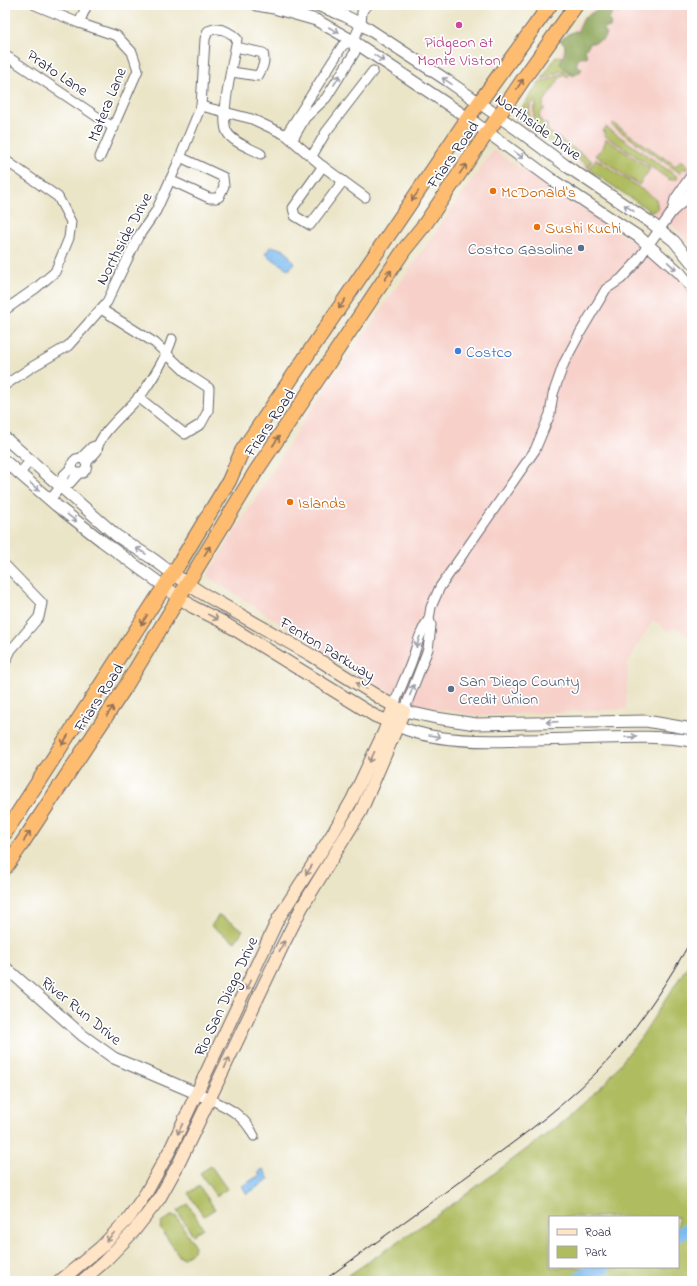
<svg xmlns="http://www.w3.org/2000/svg" width="697" height="1286" viewBox="0 0 697 1286" font-family="'Indie Flower',sans-serif">
<style>
.built{fill:#f7d0c9}
.green{fill:#afbc5f;stroke:#686f4d;fill-rule:evenodd}
.forest{fill:#8ba456;stroke:#566348}
.water{fill:#7bbaee;stroke:#4e6e94}
.lines{fill:none;stroke-linecap:round;stroke-linejoin:round}
.river{stroke:#7bbaee;stroke-width:14}
.minor-casing{stroke:#68666c;stroke-width:11}
.tertiary-casing{stroke:#68666c;stroke-width:13}
.secondary-casing{stroke:#68666c;stroke-width:14}
.trunk-casing{stroke:#68666c;stroke-width:16}
.minor{stroke:#fff;stroke-width:9}
.tertiary{stroke:#fff;stroke-width:11}
.secondary{stroke:#ffe4c6;stroke-width:12}
.trunk{stroke:#febc70;stroke-width:14}
.tram{stroke:#22223b;stroke-width:1}
.oneway{stroke:#9c9ca7}
.oneway2{stroke:#906f56}
.oneway3{stroke:#9c8d87}
.hotel-dot{fill:#d1479c;stroke:#fff;stroke-width:1.5}
.food-dot{fill:#e8710a;stroke:#fff;stroke-width:1.5}
.service-dot{fill:#5c6f8a;stroke:#fff;stroke-width:1.5}
.shop-dot{fill:#3f7fe0;stroke:#fff;stroke-width:1.5}
.labels{text-anchor:middle;stroke-width:3.5;stroke-linejoin:round;paint-order:stroke}
.hotel-label{font-size:16px;fill:#b23c85;stroke:#fff}
.street-label{font-size:16px;fill:#22223b;stroke:#fff}
.food-label{font-size:16px;fill:#c56008;stroke:#fff;text-anchor:start}
.service-label{font-size:16px;fill:#4e5e75;stroke:#fff;text-anchor:end}
.shop-label{font-size:16px;fill:#366cbe;stroke:#fff;text-anchor:start}
</style>
<rect width="100%" height="100%" fill="#fff"/>
<filter id="ink" filterUnits="userSpaceOnUse"><feTurbulence type="fractalNoise" baseFrequency=".025" numOctaves="2"/><feDisplacementMap in="SourceGraphic" scale="8" xChannelSelector="R" yChannelSelector="G"/><feConvolveMatrix kernelMatrix="1 2 1 2 8 2 1 2 1" color-interpolation-filters="sRGB"/></filter>
<filter id="wash" filterUnits="userSpaceOnUse"><feTurbulence type="fractalNoise" baseFrequency=".012" numOctaves="4" result="noise"/><feDisplacementMap in="SourceGraphic" scale="16" xChannelSelector="R" yChannelSelector="G"/><feGaussianBlur stdDeviation="0.9" result="paint"/><feColorMatrix in="noise" values="0 0 0 0 0 0 0 0 0 0 0 0 0 0 0 0 0 1.4 0 .05"/><feComposite in="paint" operator="in"/></filter>
<g filter="url(#wash)">
<rect width="100%" height="100%" fill="#ebe5c8"/>
<g class="built">
<path d="M595,5H692V246L675,229L650,211L515,119L574,31V28L582,18L587,15Z"/>
<path d="M493,150L668,265L692,293V638L675,627L670,632L653,620L628,662L626,709L478,716L412,704L366,679L207,576L306,417Z"/>
</g>
<g class="green">
<path d="M556,56L562,57L568,70C559,69 551,77 542,79Z"/>
<path d="M563,72L570,73L568,77L565,75H562L543,103L544,110L542,111L539,115L541,121L545,124H547L548,131L592,161L588,168L586,167L587,165L571,154L570,156L535,132C537,123 530,114 536,105L535,101L530,105L529,121L527,126L517,118V115L539,83L555,77Z"/>
<path d="M613,123L676,166L681,160L688,165L686,170L683,168L680,173L611,125Z"/>
<path d="M606,127L678,177L677,179L670,180L604,135L606,132L603,131Z"/>
<path d="M606,139L650,169L639,185L595,155L603,148Z"/>
<path d="M596,159L656,199L658,209L655,211H650L589,170Z"/>
<path d="M219,915L243,930L235,942L211,926Z"/>
<path d="M692,959V1281H340L449,1207L563,1122L606,1082L641,1037ZM550,1217H678V1267H550Z"/>
<path d="M211,1166L227,1189L216,1196L200,1173Z"/>
<path d="M199,1186L215,1209L204,1216L188,1193Z"/>
<path d="M188,1204L203,1228L193,1235L177,1211Z"/>
<path d="M171,1216H176L195,1246L194,1251L184,1258L180,1257L160,1228L161,1223Z"/>
</g>
<path class="forest" d="M602,5H619L617,8L618,10V14L614,10L609,18L611,23L610,27L603,28L607,34L602,40L589,44V46L585,50L587,57H580L576,64L582,69L579,73L572,76L571,75L570,72L565,69L560,64C562,57 567,51 564,43L560,41L567,35L575,31L577,32L584,18L601,7Z"/>
<g class="water">
<path d="M271,246L285,250L294,263L289,270L265,254Z"/>
<path d="M263,1169L269,1179L247,1194L242,1186L260,1175L258,1172Z"/>
</g>
<g class="lines">
<g class="river">
<path d="M678,1235L692,1228"/>
<path d="M576,1281L585,1274L604,1267"/>
</g>
</g>
</g>
<g filter="url(#ink)">
<g class="lines">
<g class="minor-casing">
<g id="minor">
<path d="M35,5L79,23L117,36L132,52L138,70L100,157"/>
<path d="M79,23L87,5"/>
<path d="M5,55L114,128"/>
<path d="M232,72L258,76C262,69 266,62 263,53L236,47"/>
<path d="M201,106L252,119L286,135L321,165L365,197"/>
<path d="M286,135L343,45L353,41"/>
<path d="M293,139L305,118L326,98L355,52L353,41L361,24L362,12L365,7L368,5"/>
<path d="M312,156L326,132L373,71"/>
<path d="M5,160L58,197L71,222L69,238L55,272L36,288L5,310"/>
<path d="M323,166L293,208L295,216L310,225L343,181"/>
<path d="M170,180L209,198H216L219,197L224,186L223,177L180,157"/>
<path d="M672,212L675,199L692,174"/>
<path d="M101,309L155,343L189,375L209,388L208,411L201,424L185,434L138,397"/>
<path d="M5,385L32,367L68,346L107,302L138,237L156,211L177,165L201,106L205,39L208,31C220,26 229,31 237,39C234,57 219,119 227,132C233,143 251,148 261,154"/>
<path d="M83,459L87,464L86,469L83,473H76L72,469L73,462L76,459L81,458L92,447L98,445"/>
<path d="M86,463L97,451C98,432 133,407 144,391C155,375 166,358 172,339"/>
<path d="M19,474L31,460"/>
<path d="M61,486L70,483L78,474"/>
<path d="M50,500L61,486L63,476L72,467"/>
<path d="M5,565L42,603L39,617L11,650L5,663"/>
<path d="M394,706C398,693 404,681 409,668C416,652 418,633 429,619"/>
<path d="M404,711L428,649L430,635L431,625L429,619L431,607L440,587L535,450L550,414L553,394L564,363L580,333L606,289L621,279L634,265L672,212L681,204L692,190"/>
<path d="M210,1099C229,1108 245,1116 254,1136"/>
</g>
</g>
<g class="tertiary-casing">
<g id="tertiary">
<path d="M257,5L274,8L316,20L353,41L468,118L554,181L639,237L680,273L692,288"/>
<path d="M317,5L345,16L361,24L448,81L518,130L565,165L650,222L674,241L692,263"/>
<path d="M5,438L117,536L153,559L173,574"/>
<path d="M5,461L57,506L102,541L165,587"/>
<path d="M404,711L436,718L476,724L646,721L692,729"/>
<path d="M398,726C433,742 483,742 521,740C549,740 576,739 604,738C633,737 662,736 692,741"/>
<path d="M5,967L82,1035L114,1058L210,1099"/>
</g>
</g>
<g class="secondary-casing">
<g id="secondary">
<path d="M165,587L193,607L221,621L375,716L395,724"/>
<path d="M60,1281L100,1248L128,1219L146,1193L171,1148L278,919L333,833L352,800L384,732L394,706"/>
<path d="M82,1281L104,1262L134,1231L159,1199L179,1163L283,945L302,907L361,811L404,711L385,701L311,655L200,592L173,574"/>
</g>
</g>
<g class="trunk-casing">
<g id="trunk">
<path d="M5,833L179,564L229,481L242,451L468,118L550,5"/>
<path d="M5,868L19,848L124,689L187,584L256,471L404,250L425,224L527,74L576,5"/>
</g>
</g>
<use href="#minor" class="minor"/>
<use href="#tertiary" class="tertiary"/>
<use href="#secondary" class="secondary"/>
<use href="#trunk" class="trunk"/>
<path class="tram" d="M323,1281C372,1245 421,1210 470,1174C521,1137 572,1101 614,1054C644,1018 669,979 692,939"/>
</g>
<defs><path id="oneway-shaft" d="M-6 0H5M1.5-3L5.5 0L1.5 3" fill="none" stroke-width="1.6" stroke-linecap="round" stroke-linejoin="round"/></defs>
<g class="oneway">
<use href="#oneway-shaft" transform="translate(334 30) rotate(28)"/>
<use href="#oneway-shaft" transform="translate(379 58) rotate(34)"/>
<use href="#oneway-shaft" transform="translate(337 80) rotate(-58)"/>
<use href="#oneway-shaft" transform="translate(447 81) rotate(-146)"/>
<use href="#oneway-shaft" transform="translate(519 155) rotate(37)"/>
<use href="#oneway-shaft" transform="translate(629 208) rotate(-146)"/>
<use href="#oneway-shaft" transform="translate(672 266) rotate(43)"/>
<use href="#oneway-shaft" transform="translate(35 487) rotate(41)"/>
<use href="#oneway-shaft" transform="translate(72 518) rotate(38)"/>
<use href="#oneway-shaft" transform="translate(141 551) rotate(-148)"/>
<use href="#oneway-shaft" transform="translate(418 642) rotate(108)"/>
<use href="#oneway-shaft" transform="translate(412 690) rotate(-68)"/>
<use href="#oneway-shaft" transform="translate(552 722) rotate(178)"/>
<use href="#oneway-shaft" transform="translate(435 736) rotate(9)"/>
<use href="#oneway-shaft" transform="translate(631 737) rotate(-2)"/>
</g>
<g class="oneway2">
<use href="#oneway-shaft" transform="translate(520 84) rotate(-57)"/>
<use href="#oneway-shaft" transform="translate(463 169) rotate(-55)"/>
<use href="#oneway-shaft" transform="translate(415 196) rotate(125)"/>
<use href="#oneway-shaft" transform="translate(388 275) rotate(-56)"/>
<use href="#oneway-shaft" transform="translate(342 304) rotate(124)"/>
<use href="#oneway-shaft" transform="translate(276 441) rotate(-56)"/>
<use href="#oneway-shaft" transform="translate(207 551) rotate(-59)"/>
<use href="#oneway-shaft" transform="translate(144 620) rotate(123)"/>
<use href="#oneway-shaft" transform="translate(110 711) rotate(-56)"/>
<use href="#oneway-shaft" transform="translate(65 740) rotate(123)"/>
<use href="#oneway-shaft" transform="translate(27 836) rotate(-57)"/>
</g>
<g class="oneway3">
<use href="#oneway-shaft" transform="translate(213 617) rotate(27)"/>
<use href="#oneway-shaft" transform="translate(361 686) rotate(-148)"/>
<use href="#oneway-shaft" transform="translate(372 757) rotate(115)"/>
<use href="#oneway-shaft" transform="translate(309 870) rotate(123)"/>
<use href="#oneway-shaft" transform="translate(282 946) rotate(-64)"/>
<use href="#oneway-shaft" transform="translate(248 985) rotate(115)"/>
<use href="#oneway-shaft" transform="translate(227 1063) rotate(-65)"/>
<use href="#oneway-shaft" transform="translate(180 1129) rotate(115)"/>
<use href="#oneway-shaft" transform="translate(110 1237) rotate(134)"/>
</g>
</g>
<circle class="hotel-dot" cx="459" cy="25" r="4"/>
<g class="food-dot">
<circle cx="493" cy="191" r="4"/>
<circle cx="537" cy="227" r="4"/>
<circle cx="290" cy="502" r="4"/>
</g>
<g class="service-dot">
<circle cx="581" cy="248" r="4"/>
<circle cx="451" cy="689" r="4"/>
</g>
<circle class="shop-dot" cx="458" cy="351" r="4"/>
<g class="labels">
<g class="hotel-label">
<text x="459" y="47">Pidgeon at<tspan x="459" dy="18">Monte Viston</tspan></text>
</g>
<g class="street-label">
<text transform="translate(58 72) rotate(34)" y="6">Prato Lane</text>
<text transform="translate(106 104) rotate(-68)" y="6">Matera Lane</text>
<text transform="translate(539 126) rotate(36)" y="6">Northside Drive</text>
<text transform="translate(452 154) rotate(-55)" y="6">Friars Road</text>
<text transform="translate(123 238) rotate(-62)" y="6">Northside Drive</text>
<text transform="translate(269 422) rotate(-56)" y="6">Friars Road</text>
<text transform="translate(328 648) rotate(31)" y="6">Fenton Parkway</text>
<text transform="translate(98 697) rotate(-57)" y="6">Friars Road</text>
<text transform="translate(225 996) rotate(-65)" y="6">Rio San Diego Drive</text>
<text transform="translate(82 1010) rotate(39)" y="6">River Run Drive</text>
</g>
<g class="food-label">
<text x="501" y="197">McDonald's</text>
<text x="545" y="233">Sushi Kuchi</text>
<text x="298" y="508">Islands</text>
</g>
<g class="service-label">
<text x="573" y="254">Costco Gasoline</text>
<text x="459" y="686" text-anchor="start">San Diego County<tspan x="459" dy="18">Credit Union</tspan></text>
</g>
<g class="shop-label">
<text x="466" y="357">Costco</text>
</g>
</g>
<rect width="697" height="1286" fill="none" stroke="#fff" stroke-width="20"/>
<rect x="549" y="1216" width="130" height="52" fill="#ffffff" stroke="#a7a7b1"/>
<rect x="557" y="1229" width="20" height="6" fill="#ffe4c6" stroke="#a7a7b1"/>
<text x="585" y="1236" font-size="12" fill="#22223b">Road</text>
<rect x="557" y="1246" width="20" height="12" fill="#afbc5f" stroke="#a7a7b1"/>
<text x="585" y="1256" font-size="12" fill="#22223b">Park</text>
</svg>
